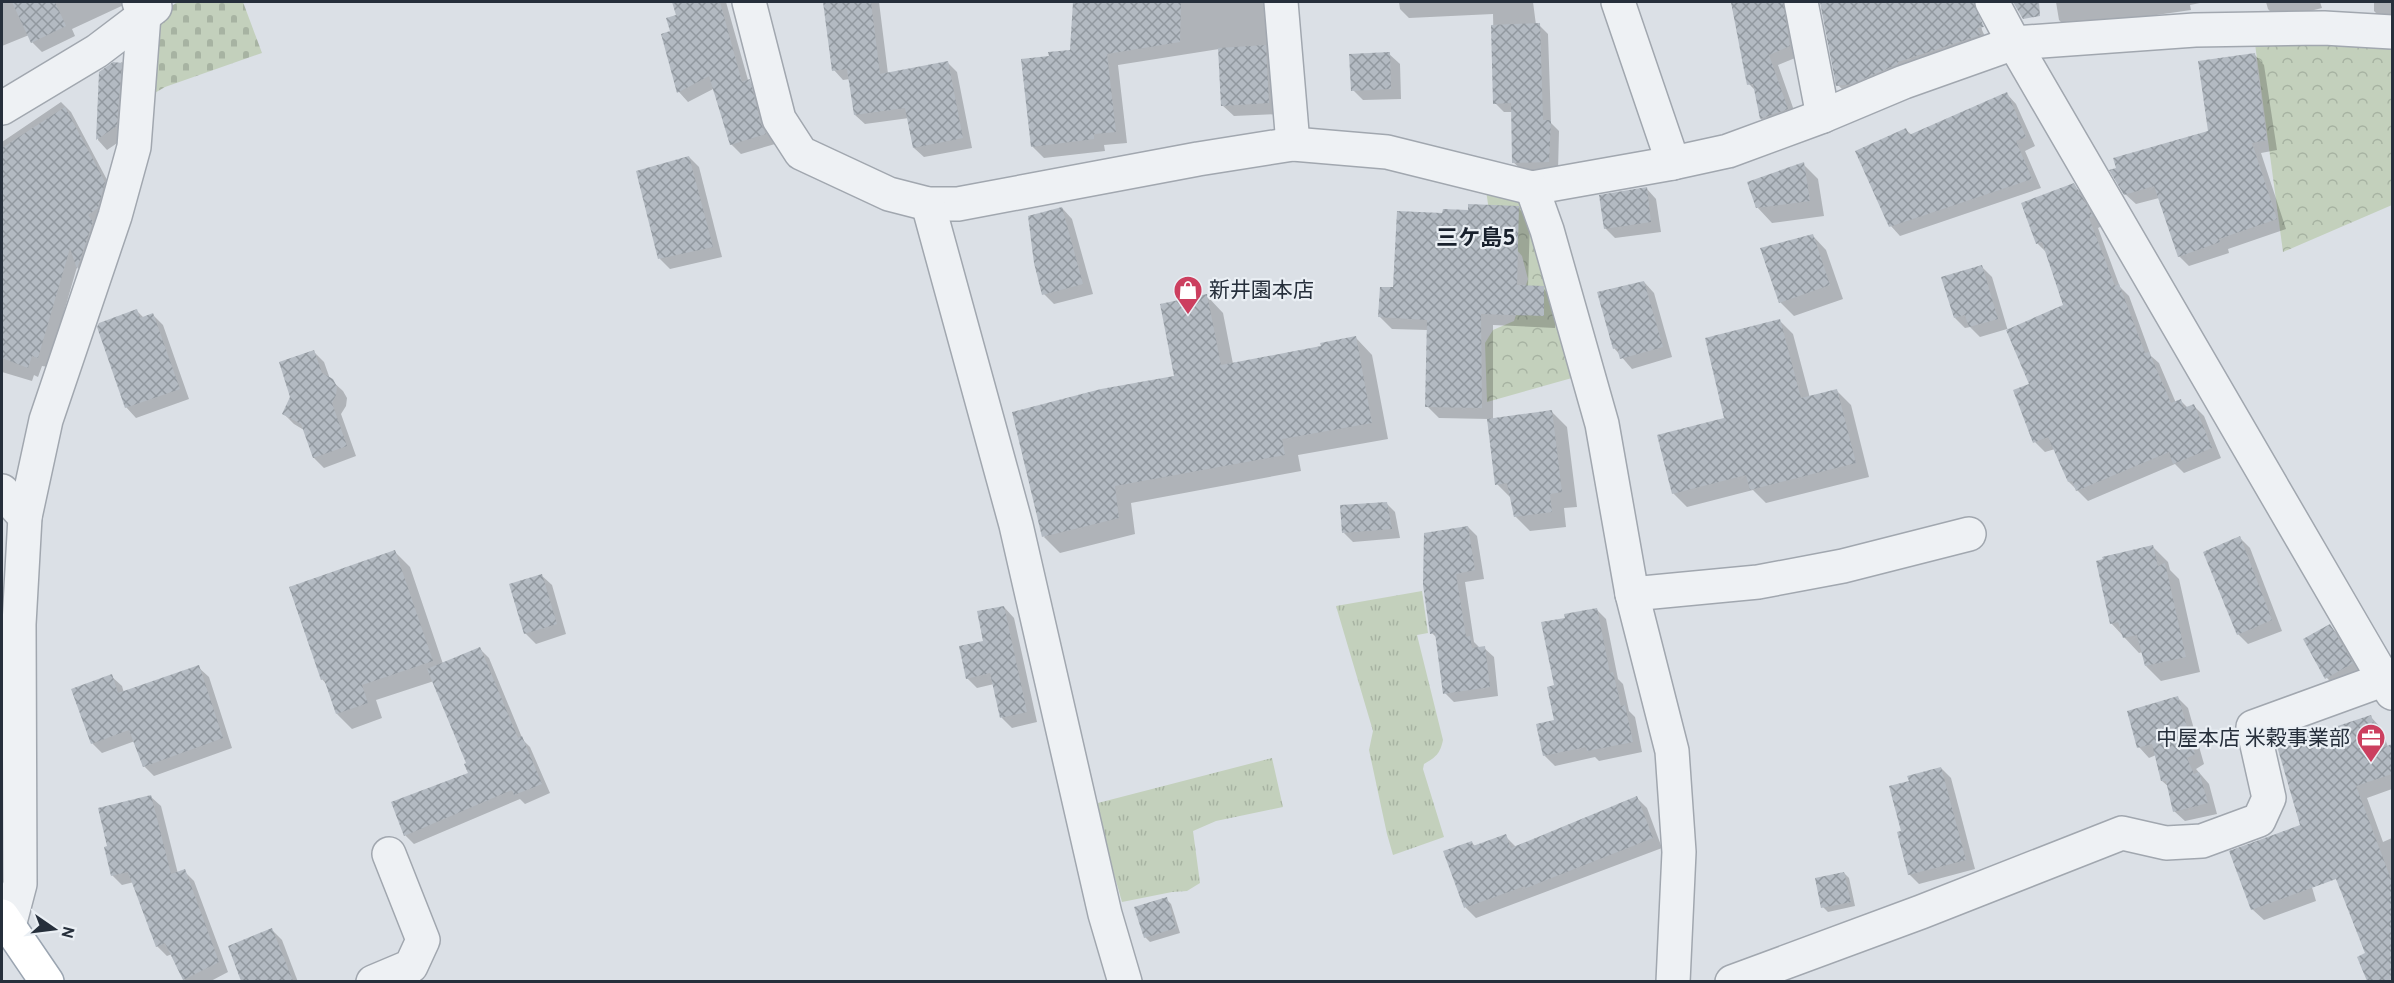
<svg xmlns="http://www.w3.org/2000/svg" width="2394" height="983" viewBox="0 0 2394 983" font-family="Overpass,'Noto Sans JP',sans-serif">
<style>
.grass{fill:url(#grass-tufts)}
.forest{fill:url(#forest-crowns)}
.cemetery{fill:url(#cemetery-stones)}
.shadow{fill:#0003}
.building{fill:url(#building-cross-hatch)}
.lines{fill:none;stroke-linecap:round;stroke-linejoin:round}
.minor-casing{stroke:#a1a7af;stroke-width:36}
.major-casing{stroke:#9ba5b1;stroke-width:36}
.minor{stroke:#eef1f4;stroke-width:33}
.major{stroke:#fff;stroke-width:33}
.labels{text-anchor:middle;stroke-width:4.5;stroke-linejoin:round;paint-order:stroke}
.poi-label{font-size:21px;fill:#262f3b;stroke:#eaeff4;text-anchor:start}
.neighbourhood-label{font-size:22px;font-weight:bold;fill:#18202c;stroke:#eaeff4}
</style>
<defs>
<pattern id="grass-tufts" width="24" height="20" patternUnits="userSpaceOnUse" patternTransform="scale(1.5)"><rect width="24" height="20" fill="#c3d0bc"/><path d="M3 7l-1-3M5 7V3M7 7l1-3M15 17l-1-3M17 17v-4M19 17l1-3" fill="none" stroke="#a7b3a2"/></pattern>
<pattern id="forest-crowns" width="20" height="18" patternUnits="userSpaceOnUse" patternTransform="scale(1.5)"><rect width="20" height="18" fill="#c3d0bc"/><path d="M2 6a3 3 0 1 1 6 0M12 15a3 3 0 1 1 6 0" fill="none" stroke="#a7b3a2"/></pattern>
<pattern id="cemetery-stones" width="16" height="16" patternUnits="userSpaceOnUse" patternTransform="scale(1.5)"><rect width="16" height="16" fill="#c3d0bc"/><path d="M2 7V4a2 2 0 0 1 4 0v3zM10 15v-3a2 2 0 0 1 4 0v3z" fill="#a7b3a2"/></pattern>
<pattern id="building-cross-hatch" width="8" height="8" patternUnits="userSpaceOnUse" patternTransform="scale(1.5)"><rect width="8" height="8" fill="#b3bac2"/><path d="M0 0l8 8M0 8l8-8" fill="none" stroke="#91989f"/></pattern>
</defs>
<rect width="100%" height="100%" fill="#dbe0e6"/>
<g class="grass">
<path d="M1422,591L1428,633L1417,635L1443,740C1440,754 1436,757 1424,764L1423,769L1444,837L1393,855L1387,834L1369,750L1373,731L1336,606Z"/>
<path d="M1272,758L1283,807L1216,821L1193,831L1200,883L1187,891L1172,892L1122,902L1094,804Z"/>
</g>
<g class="forest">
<path d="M2392,38V205L2283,252L2255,44Z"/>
<path d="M1486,190L1512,196L1526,207L1579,376L1487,402L1485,343L1493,330L1514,321L1528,279L1522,256L1490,218Z"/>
</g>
<path class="cemetery" d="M178,2H243L262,53L165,87L153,94L160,13Z"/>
<g class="shadow">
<path d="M2,2H127L128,3L72,29L75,36L42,52L32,42L29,35L2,46Z"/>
<path d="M674,2H726L748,80L759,91L770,135L775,144L741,154L731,144L715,88L688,102L679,92L672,32L678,16Z"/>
<path d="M825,2H879L888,74L948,63L957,72L972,148L924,157L914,148L909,118L865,124L855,115L850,79L843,80L834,70Z"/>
<path d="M1075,2H1277L1280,114L1234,116L1222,105L1219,49L1118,65L1127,143L1104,145L1105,151L1044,158L1032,146L1050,57L1071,51Z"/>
<path d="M1399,2H1533L1536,25H1539L1548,34L1551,123L1559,131L1558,171H1523L1513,162V112H1504L1495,103L1493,14L1409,18L1400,9Z"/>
<path d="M1731,2H1792L1800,56L1778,65L1797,119L1771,128L1761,119L1756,91L1749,84Z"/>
<path d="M1822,2H1977L1982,30L1989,45L1848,95L1838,85Z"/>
<path d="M2056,2H2205L2190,5L2191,10L2115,21L2070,31L2059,20Z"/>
<path d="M2266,2H2320L2322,8L2310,11L2313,20L2279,21L2268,9Z"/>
<path d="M2374,2H2392V23H2386L2374,11Z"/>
<path d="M1389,54L1400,64L1401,99L1363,100L1353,90Z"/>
<path d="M2254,54L2264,65L2277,150L2261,153L2286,229L2228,249L2229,253L2189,266L2179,256L2159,198L2136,204L2125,194L2209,132Z"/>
<path d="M122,62L131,72L126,137L107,150L98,140L100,76Z"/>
<path d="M2007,94L2016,104L2035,146L2025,151L2041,188L1900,236L1891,226L1906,130L1912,135Z"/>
<path d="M61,102L71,112L114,193L88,277L77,267L48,367L42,366L38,377L34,375L32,381L2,372V142Z"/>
<path d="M689,157L699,167L722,257L670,269L660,259Z"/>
<path d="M1803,164L1818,179L1824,216L1772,223L1757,207Z"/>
<path d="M2073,185L2084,195L2102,226L2098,228L2120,287L2129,296L2151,356L2159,363L2176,403L2181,401L2188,408L2194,406L2204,416L2221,458L2184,473L2175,464L2088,501L2069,482L2055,449L2045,452L2035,442L2015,391L2031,384L2007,329L1980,337L1970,327L1965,328L1955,318L1981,266L1992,277L2008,331L2065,306L2047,253L2037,243Z"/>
<path d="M1646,188L1656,199L1661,232L1615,238L1605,228Z"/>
<path d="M1062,208L1072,219L1093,294L1054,304L1044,294Z"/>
<path d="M1518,208L1530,219L1528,287L1543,288L1555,300V328L1493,325V420L1552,412L1567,427L1577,507L1564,508L1566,527L1530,531L1515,516L1512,499L1497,484L1489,419L1439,418L1427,406L1428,330L1392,329L1380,317L1394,289L1444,215Z"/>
<path d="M1812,235L1826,250L1843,299L1794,316L1780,302Z"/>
<path d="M1644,282L1654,293L1672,357L1632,369L1614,348Z"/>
<path d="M1207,296L1223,313L1233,364L1322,348L1356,338L1372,355L1388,439L1298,455L1301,471L1131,503L1135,534L1060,553L1044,537L1176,377Z"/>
<path d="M137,311L144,318L153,315L163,325L189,399L136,418L126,407Z"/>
<path d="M1779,320L1793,334L1810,398L1837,391L1851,405L1869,477L1766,503L1753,490L1687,507L1673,493L1726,419Z"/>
<path d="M314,352L324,362L330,379L343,391L347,398L346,406L341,414L356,456L324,468L314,458L304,430L294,424L284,414Z"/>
<path d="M1386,503L1395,512L1400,538L1353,542L1344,533Z"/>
<path d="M1468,527L1477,536L1484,579L1465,582L1474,642L1479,647L1484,648L1494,657L1498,696L1454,702L1445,693L1437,638L1432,633Z"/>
<path d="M2240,538L2250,548L2282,631L2248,644L2238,634Z"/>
<path d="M2153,547L2168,562L2170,570L2179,579L2200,672L2161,681L2146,666L2143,652L2139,653L2111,623Z"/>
<path d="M395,552L410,567L443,664L480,649L489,658L523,740L530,747L550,793L525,804L520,799L414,844L405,835L470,774L468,764L434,681L376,700L382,718L352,729L337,714L327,685L322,679Z"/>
<path d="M541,575L552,585L566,634L536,644L525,633Z"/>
<path d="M1004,607L1014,618L1037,722L1012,728L1002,718L994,684L977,688L967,678Z"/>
<path d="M1596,609L1606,619L1618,679L1623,684L1629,711L1635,717L1642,752L1599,761L1595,757L1555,766L1544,755L1555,721V686L1567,619Z"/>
<path d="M2330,626L2340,636L2362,673L2337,688L2327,678Z"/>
<path d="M198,667L209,677L232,748L154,776L144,766L135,741L102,753L92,743L111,676L122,686L124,693Z"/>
<path d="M2,676L12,701V711L2,716Z"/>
<path d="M2178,698L2188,708L2204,764L2196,769L2209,784L2217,814L2185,821L2174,811L2169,787L2162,781L2156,755L2149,758L2139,747Z"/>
<path d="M2370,716L2381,728L2388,747L2392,745V789L2367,798L2383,842L2392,838V982L2385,976L2345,873L2311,884L2316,901L2264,920L2252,909Z"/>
<path d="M2,739L12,754V815L2,822Z"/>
<path d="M1941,768L1951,778L1975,869L1919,884L1909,874L1903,832L1911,783Z"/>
<path d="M151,797L161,806L178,874L184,871L194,881L228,972L209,982H186L184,979L172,954L167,956L157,946L134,882L122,885L112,875Z"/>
<path d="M1637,798L1647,808L1662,848L1476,918L1466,908L1445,852L1471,842L1476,847L1505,836L1516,847Z"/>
<path d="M1844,873L1849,878L1855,906L1828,912L1823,907Z"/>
<path d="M1166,899L1171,904L1180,933L1150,942L1145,937Z"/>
<path d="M272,930L282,940L298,982H243L230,947Z"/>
</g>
<g class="building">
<path d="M12,2H55L66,26L31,43Z"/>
<path d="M672,2H720L742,82L750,79L761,124L766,134L730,145L709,76L677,93L661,34L670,31L666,18L676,15Z"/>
<path d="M823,2H871L880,74L948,61L963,138L913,148L905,108L854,115L847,69L832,71Z"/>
<path d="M1073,2H1181L1180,42L1107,54L1116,132L1094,134V139L1031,147L1021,59L1049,56L1048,52L1070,50Z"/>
<path d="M1731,2H1783L1790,46L1769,55L1788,109L1760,119L1753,84L1747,85L1743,65Z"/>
<path d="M1820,2H1973L1984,27L1977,28L1981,35L1898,62V64L1852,84L1836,86Z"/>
<path d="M2013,2H2039L2040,16L2023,19Z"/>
<path d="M1540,23L1543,120H1551L1549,162L1512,163L1511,103L1493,104L1491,25Z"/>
<path d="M1266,45L1269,103L1221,106L1218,48Z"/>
<path d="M1390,52L1391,89L1351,91L1349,54Z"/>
<path d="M2255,53L2267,140L2252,143L2277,219L2219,239L2220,242L2178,257L2154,186L2124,195L2109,170L2116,168L2113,158L2208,131L2198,61Z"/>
<path d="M113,62L122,63L117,126L96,140L99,72Z"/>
<path d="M2007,92L2026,137L2016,141L2032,179L1889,227L1855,151L1906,128L1909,135Z"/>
<path d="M65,107L105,182L98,208L88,215L93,222L77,269L70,248L38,358L32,356L28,368L2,358V148Z"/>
<path d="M689,156L713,247L658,259L636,171Z"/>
<path d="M1804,162L1810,201L1756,208L1747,182Z"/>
<path d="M2074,183L2093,216L2089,218L2115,286L2119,284L2145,353L2149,352L2171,403L2181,399L2184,408L2194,404L2212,448L2173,464L2169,452L2076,491L2072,481L2068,482L2048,437L2033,443L2013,390L2029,384L2006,330L2063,305L2042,242L2036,244L2021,203Z"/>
<path d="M1647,187L1651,222L1604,229L1599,195Z"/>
<path d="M1468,204L1519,206L1517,285L1544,286V316L1481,314L1482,408L1425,407L1427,320L1378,317L1380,287H1393L1397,211L1442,213L1443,209L1468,210Z"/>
<path d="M1062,207L1083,284L1042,295L1034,263L1028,216Z"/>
<path d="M1813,234L1830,285L1779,303L1760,248Z"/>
<path d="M1982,265L1998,319L1969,327L1965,315L1954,318L1941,277Z"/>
<path d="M1644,281L1663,347L1620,359L1617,348L1613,349L1597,292Z"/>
<path d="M1207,294L1221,365L1321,346L1320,343L1356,336L1372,423L1282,439L1285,455L1115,486L1119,518L1042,537L1012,412L1101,389L1174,376L1160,304Z"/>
<path d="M137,309L140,318L153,313L180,389L125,408L97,327L99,323Z"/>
<path d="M1780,319L1801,398L1837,389L1856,463L1750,490L1746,475L1672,494L1657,435L1724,418L1705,338Z"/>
<path d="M314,350L322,373L333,379L337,387L336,395L332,403L347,446L313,458L301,424L282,414L290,397L279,362Z"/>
<path d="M1552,410L1562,492L1550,494L1552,512L1514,517L1507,483L1495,485L1487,419Z"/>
<path d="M1387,502L1392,529L1342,533L1340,505Z"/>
<path d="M1468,526L1475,570L1456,574L1466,637L1470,636L1472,648L1485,646L1490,687L1443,694L1435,633L1430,634L1423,585L1424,533Z"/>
<path d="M2240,536L2272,620L2237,635L2203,552Z"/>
<path d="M2153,545L2158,566L2165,563L2186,657L2145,666L2137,635L2123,638L2118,622L2110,624L2096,561L2103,559L2102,557Z"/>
<path d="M395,550L433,661L362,685L368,703L336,714L324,679L321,680L289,587Z"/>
<path d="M542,574L557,624L524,634L509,584Z"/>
<path d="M1004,606L1027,712L1000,718L990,673L966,679L959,646L983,641L977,611Z"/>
<path d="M1597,608L1610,673L1613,672L1621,706L1625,705L1633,742L1587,751L1586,747L1543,756L1536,724L1554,720L1547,687L1554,685L1541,622L1565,618L1564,614Z"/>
<path d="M2330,624L2353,663L2325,679L2303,639Z"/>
<path d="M480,647L518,738L522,736L542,784L514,795L512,790L404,836L391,802L468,773L464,764L466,763L427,669Z"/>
<path d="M199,665L223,738L143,767L129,730L91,744L71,689L112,674L118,693Z"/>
<path d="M2178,696L2195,754L2187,758L2194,774L2199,772L2208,803L2173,812L2166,781H2161L2152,744L2137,748L2127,711Z"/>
<path d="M2371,715L2382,748L2392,744V774L2356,786L2392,882V981H2367L2357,957L2365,953L2336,879L2251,910L2229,851L2300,825L2277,746Z"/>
<path d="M1941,767L1966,860L1908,875L1897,832L1901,831L1889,786L1909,781L1907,776Z"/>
<path d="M151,795L171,874L185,869L219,962L183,980L165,943L156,947L128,872L111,876L104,847L107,846L98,808Z"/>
<path d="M1637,796L1653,838L1526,888L1525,886L1464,908L1443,851L1472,841L1473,846L1506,834L1511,848Z"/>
<path d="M1844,872L1851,902L1821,908L1815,878Z"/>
<path d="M1167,897L1176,928L1144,938L1134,907Z"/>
<path d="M272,928L293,981H241L228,946Z"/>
</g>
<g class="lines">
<g class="minor-casing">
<g id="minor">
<path d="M749,2L779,119L801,153L889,194L928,204H958L1198,159L1293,144L1387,152L1532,188L1673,163L1728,151L1823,116L1904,82L2014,43L2195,30L2324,28L2392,32"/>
<path d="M1281,2L1293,144"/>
<path d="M1618,2L1673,163"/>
<path d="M1801,2L1823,116"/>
<path d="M1992,2L2014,43L2392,693"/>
<path d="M2,108L97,51L155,7"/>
<path d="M1532,188L1547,230L1602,424L1632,594L1672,751L1679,852L1673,982"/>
<path d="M928,204L1016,525L1105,914L1125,982"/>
<path d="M2,491L25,517"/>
<path d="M1632,594L1758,582L1843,566L1969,534"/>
<path d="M9,926L20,884L19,624L25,517L46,420L115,216L134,147L144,15L139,2"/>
<path d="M373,982L411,966L423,940L389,854"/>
<path d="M1732,982L1921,912L2122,833L2166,843L2202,841L2259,820L2269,798L2253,727L2385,679"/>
</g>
</g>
<g class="major-casing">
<path id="major" d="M2,916L47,982"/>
</g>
<use href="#minor" class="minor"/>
<use href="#major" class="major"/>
</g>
<defs>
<g id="shop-pin" transform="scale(1.5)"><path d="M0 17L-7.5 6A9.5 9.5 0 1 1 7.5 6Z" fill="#cc3f5f" stroke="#eaeff4"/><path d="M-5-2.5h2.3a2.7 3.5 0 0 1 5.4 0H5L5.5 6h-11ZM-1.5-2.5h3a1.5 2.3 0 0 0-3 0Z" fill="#fff"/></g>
<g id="office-pin" transform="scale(1.5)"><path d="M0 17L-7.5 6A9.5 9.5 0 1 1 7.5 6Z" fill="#cc3f5f" stroke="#eaeff4"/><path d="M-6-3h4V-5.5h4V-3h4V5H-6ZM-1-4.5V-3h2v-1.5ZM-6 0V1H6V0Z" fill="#fff"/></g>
</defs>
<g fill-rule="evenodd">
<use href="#shop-pin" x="1188" y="290"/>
<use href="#office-pin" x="2371" y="738"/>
</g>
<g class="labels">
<g class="poi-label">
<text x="1209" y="297">新井園本店</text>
<text x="2350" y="745" text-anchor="end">中屋本店 米穀事業部</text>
</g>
<g class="neighbourhood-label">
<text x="1476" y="245">三ケ島5</text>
</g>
</g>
<rect width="2394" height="983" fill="none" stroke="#262f3b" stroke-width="6"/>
<g transform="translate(54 929) rotate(104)" stroke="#eaeff4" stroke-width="4.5" paint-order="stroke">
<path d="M0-4.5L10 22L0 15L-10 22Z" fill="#262f3b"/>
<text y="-9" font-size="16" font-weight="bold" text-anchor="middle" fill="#262f3b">N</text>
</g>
</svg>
